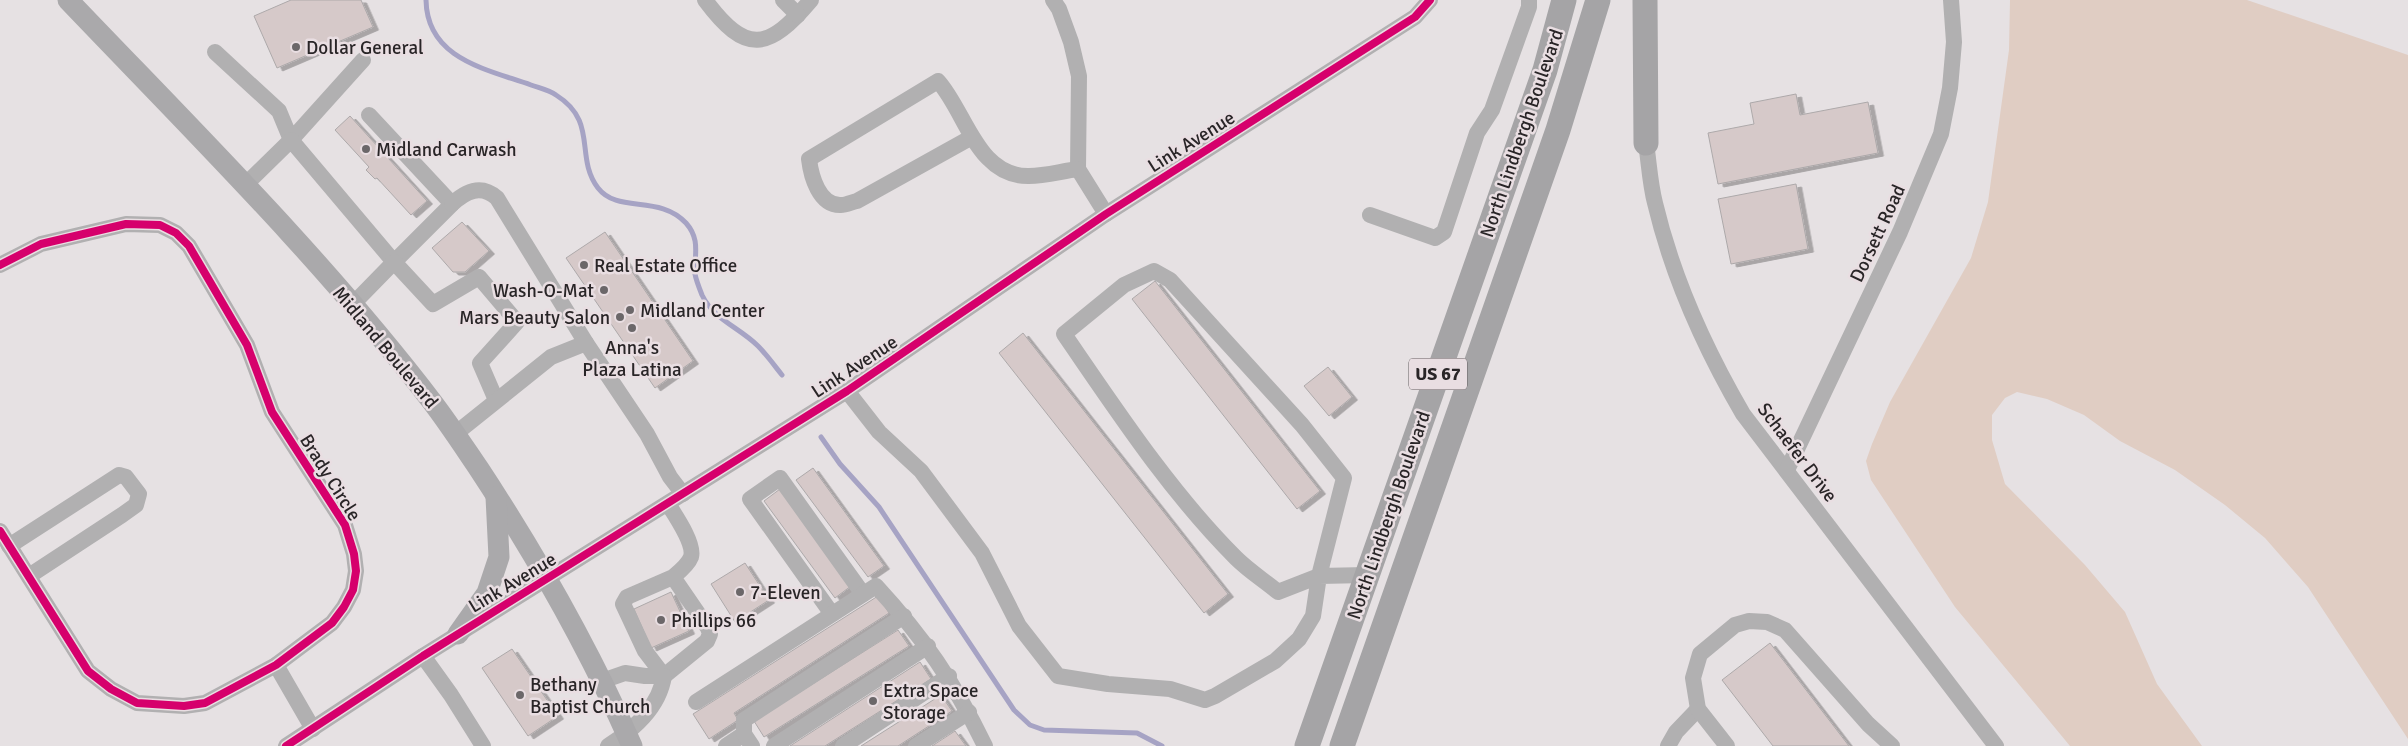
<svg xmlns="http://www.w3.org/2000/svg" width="2408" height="746" viewBox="0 0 2408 746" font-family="Signika,sans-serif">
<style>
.green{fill:#e0cdc3}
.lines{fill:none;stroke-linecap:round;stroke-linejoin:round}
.stream{stroke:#a6a3c4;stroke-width:5}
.building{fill:#d6c9c9;stroke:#ada9aa;filter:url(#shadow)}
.minor{stroke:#b1b0b1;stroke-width:16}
.major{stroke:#aaa9ab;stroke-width:21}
.highway{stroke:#a5a4a6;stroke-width:25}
.cycleway-casing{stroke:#e9dee2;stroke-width:11}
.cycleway{stroke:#d6006c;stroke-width:8}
.poi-dot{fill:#6b6769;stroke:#e9dee2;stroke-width:2}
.labels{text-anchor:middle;stroke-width:5;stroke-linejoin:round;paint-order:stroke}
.shield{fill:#e9dee2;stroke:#635c5f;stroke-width:1}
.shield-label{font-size:18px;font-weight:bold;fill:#292527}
.poi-label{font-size:19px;fill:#292527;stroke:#e9dee2;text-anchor:start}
.street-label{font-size:19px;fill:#292527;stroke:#e9dee2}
</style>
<defs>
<filter id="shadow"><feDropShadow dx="5.5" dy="3" stdDeviation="0" flood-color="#0004"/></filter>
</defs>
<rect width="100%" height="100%" fill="#e6e1e3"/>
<path class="green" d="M2010,0H2247L2408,55V739L2308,587L2265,538L2225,505L2175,470L2120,441L2084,415L2047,399L2017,392L2005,398L1992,415V440L2005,484L2085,565L2125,612L2157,684L2202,746H2070L1955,607L1871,480L1866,461L1872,444L1890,402L1971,258L1988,202L2009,50Z"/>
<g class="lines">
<g class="stream">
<path d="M426,0C427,59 486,69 531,85C539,88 549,90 556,95C599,122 574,156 598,188C618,214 659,194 686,223C701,240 694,255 695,274C696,280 700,290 702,295C714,320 739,327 758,346C766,354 774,365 782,375"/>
<path d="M821,437L840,464L879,507L1014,710L1030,725L1044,730L1137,733L1162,746"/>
</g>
</g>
<g class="building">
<path d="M291,0H361L373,27L277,68L254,16Z"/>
<path d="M1796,94L1800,115L1868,102L1878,153L1718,184L1708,133L1754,124L1750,103Z"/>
<path d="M350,116L427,201L411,215L377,178L375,179L366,170L369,167L335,130Z"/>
<path d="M1796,184L1808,249L1731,264L1718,199Z"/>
<path d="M462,222L489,251L465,272H453L432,248Z"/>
<path d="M605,232L693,361L655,388L566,258Z"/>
<path d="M1155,281L1320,491L1297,509L1132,299Z"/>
<path d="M1023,333L1228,594L1204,613L999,353Z"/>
<path d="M1328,367L1352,397L1329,416L1304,386Z"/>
<path d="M813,468L884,566L868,577L796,480Z"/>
<path d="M780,489L851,586L835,598L764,501Z"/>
<path d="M745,563L769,600L735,622L711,584Z"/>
<path d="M671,592L689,631L651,648L634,609Z"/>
<path d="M878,596L889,613L734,713L738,720L709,739L693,714Z"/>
<path d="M898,630L909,646L764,737L754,721Z"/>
<path d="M1770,643L1849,746H1773L1722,680Z"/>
<path d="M512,649L558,716L528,736L482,668Z"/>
<path d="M920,662L931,679L825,746H790Z"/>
<path d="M941,695L952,711L898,746H861Z"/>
<path d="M955,731L966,746H932Z"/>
</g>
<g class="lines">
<g class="minor">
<path d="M705,0C746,55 768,51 811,0"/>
<path d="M783,0L798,15"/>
<path d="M1053,0L1059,9L1071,42L1079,76L1078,169L1106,214"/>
<path d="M215,52L279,111L291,140L363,60"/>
<path d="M972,137L857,201C852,202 846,205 841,205C819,206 811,176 809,159L938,81C966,112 977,177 1029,176C1045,176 1062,171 1078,169"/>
<path d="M1646,143C1649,163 1650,184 1655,203C1673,279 1704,347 1743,414L1996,746"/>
<path d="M245,185L291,140L394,262L452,204L369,115"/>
<path d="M452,204C466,191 481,184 497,198L586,343"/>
<path d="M1370,215L1435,238L1444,232L1477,133L1492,110L1529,7V0"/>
<path d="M0,265L41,244L126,224L160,225L176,233L189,246L247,345L272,412L345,525L354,554L356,571L353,590L344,607L332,623L276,665L205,703L184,706L137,703L111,689L88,671L0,531"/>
<path d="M352,305L394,262L433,304L479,277L517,322L480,363L496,400"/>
<path d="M847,391L879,432L921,471L982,553L1019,626L1058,676L1108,684L1170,689L1205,700L1215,696L1275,661L1299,639L1313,616L1319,576L1344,478L1302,425L1170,280L1154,271L1124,285L1064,334C1117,411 1170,492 1236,558C1249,571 1265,581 1278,592L1319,576L1367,575"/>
<path d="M455,434L551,357L586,343L647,434L670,477L683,494"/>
<path d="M1787,470L1900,232L1941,134L1950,88L1954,42L1951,0"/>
<path d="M668,504C675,515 695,544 691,557C688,565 679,572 673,577L708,628L710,634L707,641L664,676L645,651L623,604L627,597L673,577"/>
<path d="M9,546L119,475L126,477L139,494L136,505L122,515L29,576"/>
<path d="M832,614L750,499L780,478L863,594"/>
<path d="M423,656L451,695L483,746"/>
<path d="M276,665L313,729"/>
<path d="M602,681L625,673L645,676H664C659,708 633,730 608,746"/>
<path d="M696,702L876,586C924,638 954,682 985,746"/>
<path d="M286,746L423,656L847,391L1106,214L1415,17L1430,0"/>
<path d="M726,746L744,734"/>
<path d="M752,746L744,734V720L904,616"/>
<path d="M774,746L928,646"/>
<path d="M843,746L949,676"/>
<path d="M916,746L969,712"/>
<path d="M1668,746L1676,732L1698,709"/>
<path d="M1727,746L1698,709L1693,678L1700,654L1735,625L1749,621L1767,622L1785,630L1868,724L1892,746"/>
</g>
<g class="major">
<path d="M68,0C193,131 323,259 433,403C449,424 464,447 479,469C537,557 589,649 632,746"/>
<path d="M458,634L487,593L499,557L496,497"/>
</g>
<g class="highway">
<path d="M1645,0L1646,143"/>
<path d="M1307,746L1545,70L1564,0"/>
<path d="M1342,746L1558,130L1598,0"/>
</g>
<g class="cycleway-casing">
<g id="cycleway">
<path d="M0,265L41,244L126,224L160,225L176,233L189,246L247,345L272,412L345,525L354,554L356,571L353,590L344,607L332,623L276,665L205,703L184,706L137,703L111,689L88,671L0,531"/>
<path d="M286,746L423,656L847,391L1106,214L1415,17L1430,0"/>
</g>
</g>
<use href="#cycleway" class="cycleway"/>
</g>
<g class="poi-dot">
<circle cx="296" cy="47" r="5"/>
<circle cx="366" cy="149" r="5"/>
<circle cx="584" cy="265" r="5"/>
<circle cx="604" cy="290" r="5"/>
<circle cx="630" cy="310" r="5"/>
<circle cx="620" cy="317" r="5"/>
<circle cx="632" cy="328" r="5"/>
<circle cx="740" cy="592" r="5"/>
<circle cx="661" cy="620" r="5"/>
<circle cx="520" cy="695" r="5"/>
<circle cx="873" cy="701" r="5"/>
</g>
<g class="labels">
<rect class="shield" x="1409" y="358.5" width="58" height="31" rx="4"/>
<g class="shield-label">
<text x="1438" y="380">US 67</text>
</g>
<g class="poi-label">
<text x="306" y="54">Dollar General</text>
<text x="376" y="156">Midland Carwash</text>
<text x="594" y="272">Real Estate Office</text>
<text x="594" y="297" text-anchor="end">Wash-O-Mat</text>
<text x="640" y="317">Midland Center</text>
<text x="610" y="324" text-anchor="end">Mars Beauty Salon</text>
<text x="632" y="354" text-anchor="middle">Anna's<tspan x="632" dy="22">Plaza Latina</tspan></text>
<text x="750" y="599">7-Eleven</text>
<text x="671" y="627">Phillips 66</text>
<text x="530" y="691">Bethany<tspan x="530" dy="22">Baptist Church</tspan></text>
<text x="883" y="697">Extra Space<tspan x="883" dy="22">Storage</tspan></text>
</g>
<g class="street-label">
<text transform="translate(1521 133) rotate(-71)" y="7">North Lindbergh Boulevard</text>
<text transform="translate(1191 141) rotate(-32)" y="7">Link Avenue</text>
<text transform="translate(1877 233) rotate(-65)" y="7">Dorsett Road</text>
<text transform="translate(386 347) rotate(50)" y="7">Midland Boulevard</text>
<text transform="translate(854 366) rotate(-33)" y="7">Link Avenue</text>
<text transform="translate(1798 452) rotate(53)" y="7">Schaefer Drive</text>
<text transform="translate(331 477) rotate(58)" y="7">Brady Circle</text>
<text transform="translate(1388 515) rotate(-71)" y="7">North Lindbergh Boulevard</text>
<text transform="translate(512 582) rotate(-31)" y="7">Link Avenue</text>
</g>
</g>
</svg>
